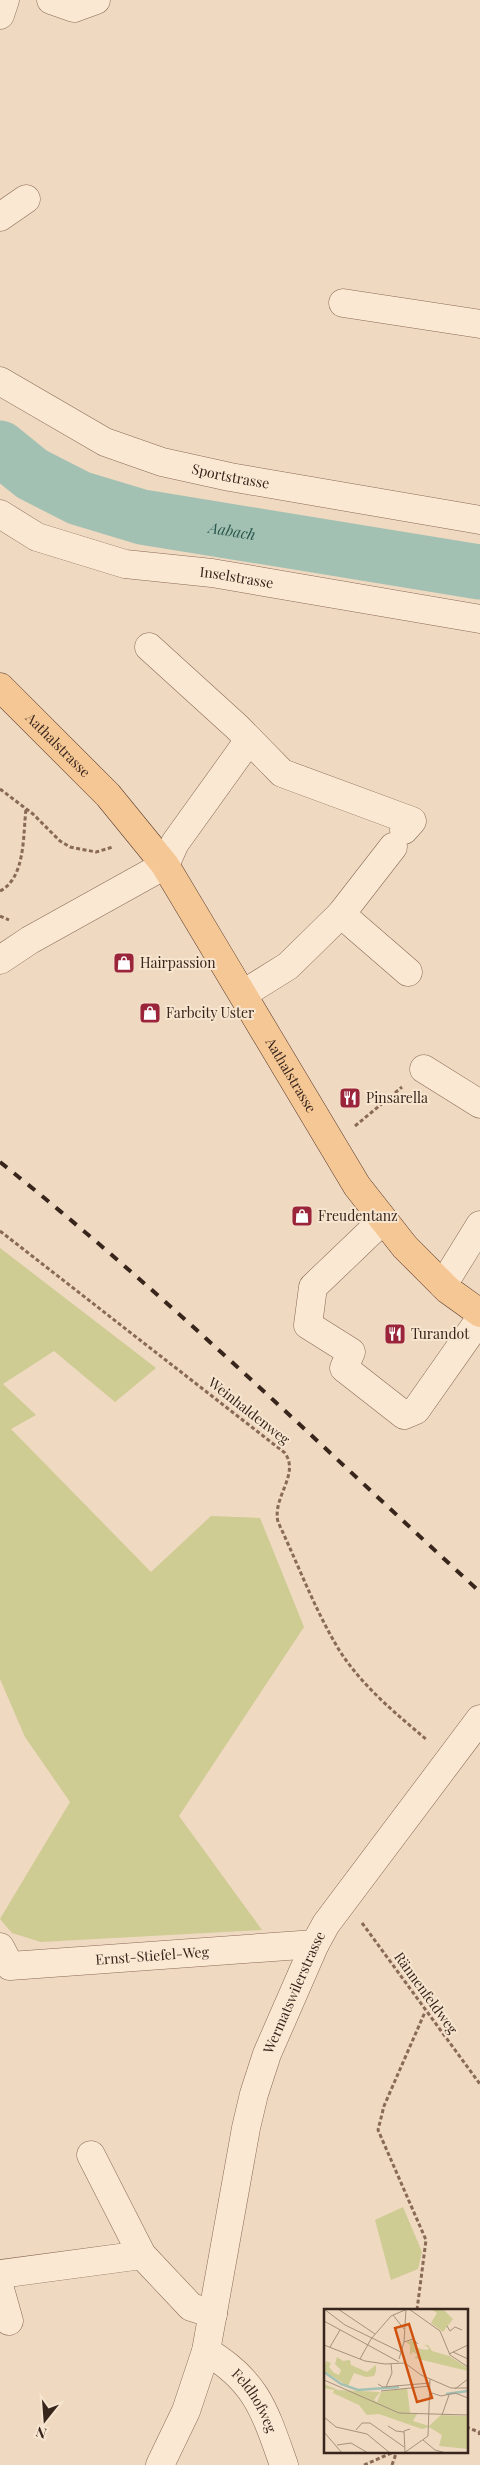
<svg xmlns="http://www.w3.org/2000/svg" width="480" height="2465" viewBox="0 0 480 2465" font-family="'Playfair Display',serif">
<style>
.green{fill:#cecb93}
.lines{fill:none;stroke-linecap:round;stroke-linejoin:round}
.river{stroke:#a3c1b3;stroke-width:55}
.minor-casing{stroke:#896957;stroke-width:29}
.major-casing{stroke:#56382c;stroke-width:29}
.path{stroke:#896957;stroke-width:3;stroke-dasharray:4 2.5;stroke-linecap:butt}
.minor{stroke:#fae8d3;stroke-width:28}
.major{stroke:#f5c795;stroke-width:28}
.rail{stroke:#38251c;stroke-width:4;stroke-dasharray:9 9;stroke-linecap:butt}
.labels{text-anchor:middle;stroke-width:4;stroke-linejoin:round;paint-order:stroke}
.street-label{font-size:14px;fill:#38251c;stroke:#f7e5cf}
.poi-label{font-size:14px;fill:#38251c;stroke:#f7e5cf;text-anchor:start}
.water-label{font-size:15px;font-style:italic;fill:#2b584e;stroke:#f7e5cf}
.inset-river{fill:none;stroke:#a3c1b3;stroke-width:2.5}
.inset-road{fill:none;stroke:#a6917e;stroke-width:1}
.view{fill:#ce510e;fill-opacity:0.15;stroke:#ce510e;stroke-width:2.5}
.inset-edge{fill:none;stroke:#38251c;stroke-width:2.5}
</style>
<rect width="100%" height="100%" fill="#efd9c0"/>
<g class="green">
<path d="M0,1248L156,1368L115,1402L54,1351L3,1384L36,1415L11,1429L151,1572L211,1516L260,1518L304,1627L179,1816L262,1930L41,1942L12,1933L0,1919L70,1802L25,1737L0,1679Z"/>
<path d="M403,2207L422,2252L418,2269L391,2280L375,2220Z"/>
</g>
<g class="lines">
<path class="river" id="s1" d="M0,448L32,474L79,498L142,517L480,572"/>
<g class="minor-casing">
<g id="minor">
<path d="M51,0L74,8L96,0"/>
<path d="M0,15L5,0"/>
<path d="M0,217L26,199"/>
<path d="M343,303L480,324"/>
<path id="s2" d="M0,381L105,442L162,462L230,477L480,520"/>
<path id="s3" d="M0,514L37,537L125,564L212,573L480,619"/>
<path d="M149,647L237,727L282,773L412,821L404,830"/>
<path d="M341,914L408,972"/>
<path d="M0,960L30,940L165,865L175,843L249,740"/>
<path d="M243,994L288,966L341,914L393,847"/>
<path d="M424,1069L480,1104"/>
<path d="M383,1220L313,1287L308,1325L351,1352L344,1368L404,1415L416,1410L480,1319"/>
<path d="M443,1285L480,1225"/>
<path id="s4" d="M0,1947L10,1966L315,1944"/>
<path d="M91,2155L142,2255L191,2307L213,2314"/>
<path d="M0,2274L142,2255"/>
<path d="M0,2289L9,2321"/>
<path id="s5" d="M206,2351C257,2381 265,2412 284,2465"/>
<path id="s6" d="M160,2465L186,2411L206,2351L246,2128L254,2094L267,2054L315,1944L326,1924L480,1719"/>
</g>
</g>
<g class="major-casing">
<g id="major">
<path id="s7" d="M0,687L108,795L165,865L357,1186L405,1247L448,1290L480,1313"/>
</g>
</g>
<g class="path">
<path d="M0,789L33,814L60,841L70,847L96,852L113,847"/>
<path d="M0,891C26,878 23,833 26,809"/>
<path d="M0,916L9,920"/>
<path d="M355,1126L402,1087"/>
<path d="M0,1231L285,1453C300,1475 272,1497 278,1522C297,1562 313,1605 335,1643C357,1682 394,1712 427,1740"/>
<path d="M362,1923L480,2084"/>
<path d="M417,2310L426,2240L378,2130L384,2106L425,2012"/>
<path d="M466,2427L479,2432L480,2437"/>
<path d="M364,2465L396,2451"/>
<path d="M392,2465L397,2451"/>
</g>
<use href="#minor" class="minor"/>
<use href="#major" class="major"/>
<path class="rail" d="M0,1162C168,1296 322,1447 480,1592"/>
</g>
<defs>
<g id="shop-square" transform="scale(1.125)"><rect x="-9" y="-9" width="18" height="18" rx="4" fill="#9a253a" stroke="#f7e5cf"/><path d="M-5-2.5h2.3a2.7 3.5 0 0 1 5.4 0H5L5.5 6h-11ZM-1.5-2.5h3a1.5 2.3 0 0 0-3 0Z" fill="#fff"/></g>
<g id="restaurant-square" transform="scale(1.125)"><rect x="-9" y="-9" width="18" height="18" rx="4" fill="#9a253a" stroke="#f7e5cf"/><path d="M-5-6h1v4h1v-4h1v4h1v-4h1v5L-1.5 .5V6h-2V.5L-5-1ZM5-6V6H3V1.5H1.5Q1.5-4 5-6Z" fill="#fff"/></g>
</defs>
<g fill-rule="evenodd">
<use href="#shop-square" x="124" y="963"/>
<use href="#shop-square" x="150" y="1013"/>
<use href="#restaurant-square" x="350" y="1098"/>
<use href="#shop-square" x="302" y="1216"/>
<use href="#restaurant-square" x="395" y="1334"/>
</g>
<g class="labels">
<g class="street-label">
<text dy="5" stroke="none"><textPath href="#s2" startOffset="252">Sportstrasse</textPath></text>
<text dy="5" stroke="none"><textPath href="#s3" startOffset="248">Inselstrasse</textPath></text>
<text dy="5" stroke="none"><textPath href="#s7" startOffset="82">Aathalstrasse</textPath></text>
<text dy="5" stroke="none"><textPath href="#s7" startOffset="488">Aathalstrasse</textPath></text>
<text transform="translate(249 1411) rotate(38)" y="5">Weinhaldenweg</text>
<text dy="5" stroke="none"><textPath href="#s4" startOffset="164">Ernst-Stiefel-Weg</textPath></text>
<text transform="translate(426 1993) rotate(54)" y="5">Rännenfeldweg</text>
<text dy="5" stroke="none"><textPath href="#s6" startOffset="494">Wermatswilerstrasse</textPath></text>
<text dy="5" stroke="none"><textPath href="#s5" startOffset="71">Feldhofweg</textPath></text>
</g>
<g class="poi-label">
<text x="140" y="968">Hairpassion</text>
<text x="166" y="1018">Farbcity Uster</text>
<text x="366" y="1103">Pinsarella</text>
<text x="318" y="1221">Freudentanz</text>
<text x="411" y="1339">Turandot</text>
</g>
<g class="water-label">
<text dy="5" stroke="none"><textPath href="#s1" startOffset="251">Aabach</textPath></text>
</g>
</g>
<g transform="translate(324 2309)">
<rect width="144" height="144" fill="#efd9c0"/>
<path d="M107,0H119L129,10L119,23L107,14L113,4ZM90,31L93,39L103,41L105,39L100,36H104L108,42L125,47L144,59V62L90,49L94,46L89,43L86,46V36L82,33ZM13,48L19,52L26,51L27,56L43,63L52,56V62L50,67L42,68L30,64L24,77L0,62L2,52L7,54L5,58L10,64L15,66L17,61L11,55ZM0,75L14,81L56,83L50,91L53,93L57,83L83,79L86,104L69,102L93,105L89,112L105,117L117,106L144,107V140L115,137L118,126L105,118L98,120L55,105L43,106L35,96L9,84L10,81L0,79Z" fill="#cecb93"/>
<path class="inset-river" d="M0,63L17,75L34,81L75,78M122,85L144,82"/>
<path class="inset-road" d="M0,0L21,16L77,43M14,0L51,25M85,0L116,22L126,46L144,58M69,6L80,20M0,12L75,53M123,17L126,22L131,18L138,21M80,33L89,30L94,35M0,36L41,52L61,55L81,54L97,66L127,79H144M6,38L16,21M129,43L144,50M125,45L144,36M36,50L47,30L67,7L81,1M75,50L80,33L82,0M0,71L75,104L144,106M54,75L59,78L106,74M62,78L68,64L67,55M131,80L144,70M57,82L106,77M108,84L117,87L131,84L144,89M118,106L125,86M0,108L12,118L43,125L66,144M64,117L72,122L80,123M32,121L38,114H46L80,138M0,123L18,144M99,131L111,141L122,144M13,136L27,134L44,144M81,143L80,122L86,120M80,144L104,127L106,70"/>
<path class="view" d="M85,15L108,89L93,93L71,19Z"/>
<rect width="144" height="144" class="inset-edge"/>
</g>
<g transform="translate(45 2420) rotate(197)" stroke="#f7e5cf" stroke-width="4" paint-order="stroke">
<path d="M0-4L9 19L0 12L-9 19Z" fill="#38251c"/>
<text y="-8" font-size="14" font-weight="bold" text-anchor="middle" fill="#38251c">N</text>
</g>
</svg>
